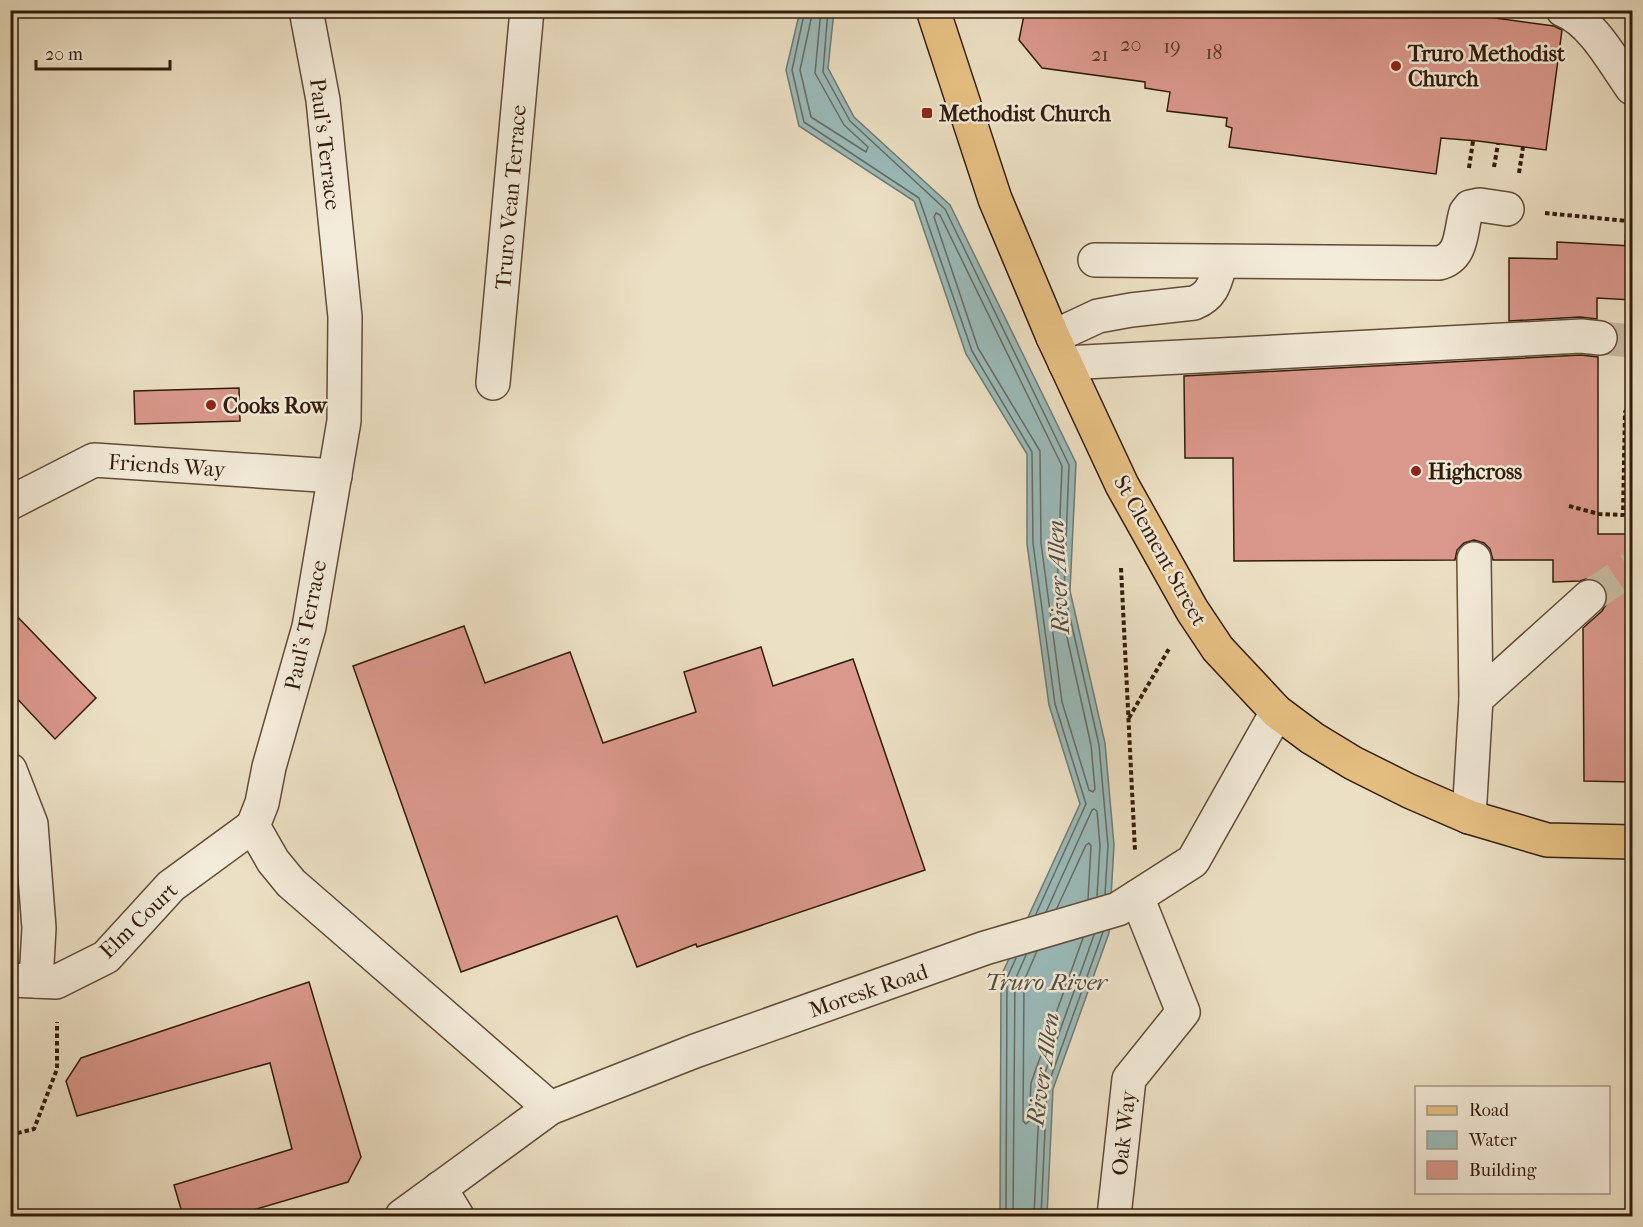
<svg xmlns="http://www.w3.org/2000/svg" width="1643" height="1227" viewBox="0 0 1643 1227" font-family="'IM FELL French Canon',serif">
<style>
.water{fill:#9abbba;stroke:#707b73;stroke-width:1.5}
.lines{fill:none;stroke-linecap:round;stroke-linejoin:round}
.shore{stroke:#666b62;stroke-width:1.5}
.building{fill:#da988c;stroke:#311b09;stroke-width:1.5}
.minor-tunnel{stroke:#c7b99f;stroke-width:33;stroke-dasharray:33 16;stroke-linecap:butt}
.minor-casing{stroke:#604c38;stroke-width:36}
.major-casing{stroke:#311b09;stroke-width:36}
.path{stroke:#311b09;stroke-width:4;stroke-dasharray:4.5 3;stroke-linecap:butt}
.minor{stroke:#f3ebd9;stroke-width:33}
.major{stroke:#e6c082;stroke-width:33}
.poi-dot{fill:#8f2418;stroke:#f3ebd9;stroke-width:2}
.labels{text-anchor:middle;stroke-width:5;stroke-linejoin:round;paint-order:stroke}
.number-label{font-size:20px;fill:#5b3a2a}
.poi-label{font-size:22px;font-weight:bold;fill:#311b09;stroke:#f3ebd9;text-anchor:start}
.street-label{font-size:22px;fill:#311b09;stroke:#f3ebd9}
.water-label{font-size:24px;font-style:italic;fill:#504b3e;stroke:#f3ebd9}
</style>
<rect width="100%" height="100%" fill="#ece0c4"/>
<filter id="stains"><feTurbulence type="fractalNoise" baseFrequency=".00333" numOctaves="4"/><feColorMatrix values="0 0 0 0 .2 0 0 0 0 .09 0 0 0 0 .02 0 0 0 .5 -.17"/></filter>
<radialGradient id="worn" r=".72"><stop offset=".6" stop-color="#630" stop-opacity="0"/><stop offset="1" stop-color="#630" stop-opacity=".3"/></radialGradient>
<path class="water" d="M800,11H834L828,68L854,117L950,205L1076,463L1070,591L1105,743L1114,845L1109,933L1053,1089L1047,1216H1000L1001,976L1080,804L1049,705L1027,544V454L966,354L914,201L799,126L786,70Z"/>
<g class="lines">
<g class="shore">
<path d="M805,10L792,70L804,122L919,198L972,351L1032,452L1033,543L1055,704L1086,804L1036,914"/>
<path d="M813,10L800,70L811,117L866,152L868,147L844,125L815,73L821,10"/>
<path d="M828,10L823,72L850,121L945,209L1069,465L1064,591L1099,745L1108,846L1105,894"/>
<path d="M936,213L940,215L1062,466L1057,592L1091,745L1095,789L1093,792L1089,790L1062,702L1041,543L1040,451L978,348L934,217Z"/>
<path d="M1057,908L1086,845L1089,843L1091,846L1088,899"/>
<path d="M1046,912L1092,810L1094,809L1097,811L1100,846L1097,896"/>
<path d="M1037,951L1024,981L1023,1121L1026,1124L1029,1121L1031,1083L1083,938"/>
<path d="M1006,1216L1007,978L1016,958"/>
<path d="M1013,1216L1015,980L1026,955"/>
<path d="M1034,1216L1040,1087L1094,935"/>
<path d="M1041,1216L1047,1088L1103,932"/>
</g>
</g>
<g class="building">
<path d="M1025,10H1437L1554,26L1562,30L1546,150L1478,141L1441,138L1436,174L1229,147L1232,128L1226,126L1227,118L1167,111L1170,92L1145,88V82L1042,68L1019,40Z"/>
<path d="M1557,242L1632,246V300L1597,298V319L1580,317L1509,321V258L1557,259Z"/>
<path d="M1581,355L1598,357V534H1632V782L1584,781L1583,628L1602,611L1607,603V593L1602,584L1594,579H1586L1580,581L1553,582V560H1493L1490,549L1484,543L1474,540L1464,543L1457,550L1455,560L1234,561L1233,458H1185L1184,376Z"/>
<path d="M239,388L240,421L135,424L134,391Z"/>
<path d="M10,609L96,698L55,739L10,691Z"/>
<path d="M464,626L485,683L570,652L603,743L696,712L684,672L761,647L773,686L853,659L925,870L697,947L696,944L637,967L617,916L461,972L353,666Z"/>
<path d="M309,982L361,1157L348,1182L233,1216H183L174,1185L292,1149L270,1063L77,1116L66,1081L81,1058Z"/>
</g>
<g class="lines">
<g class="minor-tunnel">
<path d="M1600,338L1632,341"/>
<path d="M1589,597L1632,568"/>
</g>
<g class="minor-casing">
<g id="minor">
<path d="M306,10L323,100L345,317L344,421L309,627L269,767L262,803L253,826L273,861L291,883L550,1108"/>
<path d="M1563,10C1593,22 1614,63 1632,88"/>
<path d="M1095,260L1439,263C1463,257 1460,232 1466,212L1470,207L1480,205L1507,209"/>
<path d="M1053,337L1098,316L1131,310L1194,303C1214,295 1215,281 1221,262"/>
<path d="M1065,363L1581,336L1600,338"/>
<path d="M493,383L527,10"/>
<path d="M10,503L94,460L335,476"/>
<path d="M1476,699L1589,597"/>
<path d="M10,770L31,824L39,928L36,981"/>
<path d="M1469,817L1476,699L1474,559"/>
<path d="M10,980L56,982L106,957L171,886L253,826"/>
<path d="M440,1188L457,1216"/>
<path d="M402,1216L550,1108L695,1051L985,948L1118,909L1193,861L1277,712"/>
<path d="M1114,1216L1129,1079L1183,1012L1137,897"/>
</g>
</g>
<g class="major-casing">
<path id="major" d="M933,10L995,199L1053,337L1122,485L1192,610L1218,649L1277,712L1312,738L1353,763L1409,791L1469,817L1547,840L1632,842"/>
</g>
<g class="path">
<path d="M1494,167L1498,144"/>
<path d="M1469,168L1473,141"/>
<path d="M1519,173L1523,147"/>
<path d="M1545,213L1628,221"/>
<path d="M1626,245L1632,172"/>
<path d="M1569,506L1599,514L1623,515L1625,412L1632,404"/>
<path d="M1121,568L1135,851"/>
<path d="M1129,718L1170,647"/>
<path d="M10,1135L34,1129L57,1069V1022"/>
</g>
<use href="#minor" class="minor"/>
<use href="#major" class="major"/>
</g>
<g class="poi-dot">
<circle cx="1396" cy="66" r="6"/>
<rect x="921" y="107" width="12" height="12" rx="3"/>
<circle cx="211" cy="405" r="6"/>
<circle cx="1416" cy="471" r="6"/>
</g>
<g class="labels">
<g class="number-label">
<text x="1131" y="51">20</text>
<text x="1172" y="53">19</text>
<text x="1214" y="59">18</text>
<text x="1100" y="61">21</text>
</g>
<g class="poi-label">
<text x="1408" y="61">Truro Methodist<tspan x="1408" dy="25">Church</tspan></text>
<text x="939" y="121">Methodist Church</text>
<text x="223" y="413">Cooks Row</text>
<text x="1428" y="479">Highcross</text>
</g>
<g class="street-label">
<text transform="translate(326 144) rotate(83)" y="8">Paul's Terrace</text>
<text transform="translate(510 197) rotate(-85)" y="8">Truro Vean Terrace</text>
<text transform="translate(167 465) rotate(4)" y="8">Friends Way</text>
<text transform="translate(1161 550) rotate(61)" y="8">St Clement Street</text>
<text transform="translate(305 625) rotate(-78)" y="8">Paul's Terrace</text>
<text transform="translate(138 920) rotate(-44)" y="8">Elm Court</text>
<text transform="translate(868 990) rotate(-19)" y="8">Moresk Road</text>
<text transform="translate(1123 1133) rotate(-84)" y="8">Oak Way</text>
</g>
<g class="water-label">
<text transform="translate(1058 577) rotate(-93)" y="8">River Allen</text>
<text x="1046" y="990">Truro River</text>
<text transform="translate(1043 1069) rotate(-82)" y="8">River Allen</text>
</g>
</g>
<rect width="1643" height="1227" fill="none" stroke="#ece0c4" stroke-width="36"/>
<rect x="12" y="12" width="1619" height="1203" fill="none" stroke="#311b09" stroke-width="3"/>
<rect x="18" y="18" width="1607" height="1191" fill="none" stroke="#311b09" stroke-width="1.5"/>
<rect x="1415" y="1086" width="195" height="108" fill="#f3ebd9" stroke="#a59886" stroke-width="1.5"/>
<rect x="1427" y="1106" width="30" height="9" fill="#e6c082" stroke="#a59886" stroke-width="1.5"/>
<text x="1469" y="1116" font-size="18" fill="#311b09">Road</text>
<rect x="1427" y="1131" width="30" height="18" fill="#9abbba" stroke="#a59886" stroke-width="1.5"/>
<text x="1469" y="1146" font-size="18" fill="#311b09">Water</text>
<rect x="1427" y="1161" width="30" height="18" fill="#da988c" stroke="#a59886" stroke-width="1.5"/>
<text x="1469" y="1176" font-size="18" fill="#311b09">Building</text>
<path d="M36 60v9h134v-9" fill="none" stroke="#311b09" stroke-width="3"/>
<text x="45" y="60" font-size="18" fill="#311b09" stroke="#f3ebd9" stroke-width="4.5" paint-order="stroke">20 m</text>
<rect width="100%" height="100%" filter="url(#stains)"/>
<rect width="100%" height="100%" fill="url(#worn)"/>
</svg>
